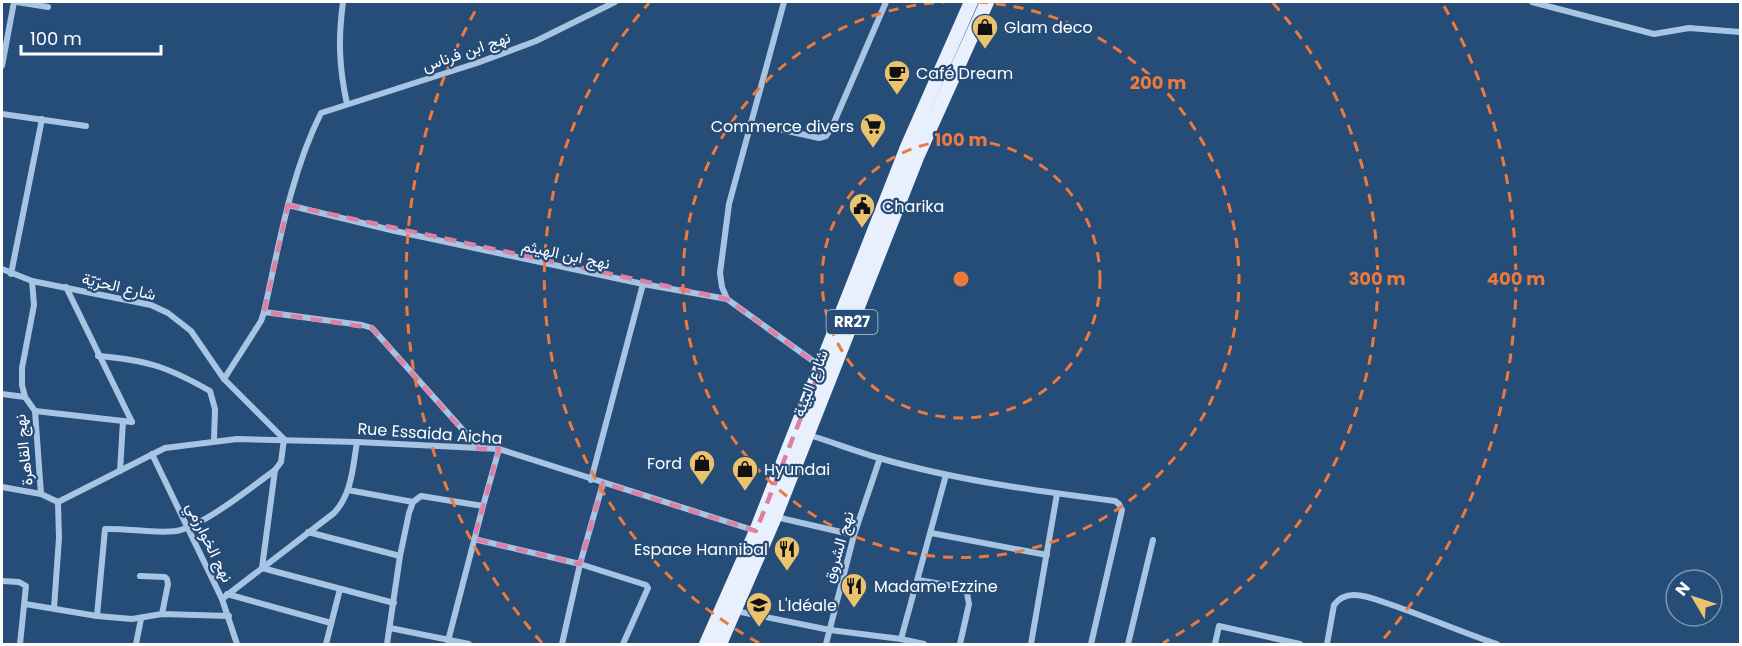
<svg xmlns="http://www.w3.org/2000/svg" width="1742" height="646" viewBox="0 0 1742 646" font-family="Poppins,Vazirmatn,sans-serif">
<style>
.lines{fill:none;stroke-linecap:round;stroke-linejoin:round}
.minor{stroke:#a8c4e3;stroke-width:6}
.primary{stroke:#e7f0fc;stroke-width:14}
.marked{fill:none;stroke:#dd80a5;stroke-width:4.5;stroke-dasharray:12 8;stroke-linejoin:round}
.ring{fill:none;stroke:#ed7a3d;stroke-width:3;stroke-dasharray:10 8}
.labels{text-anchor:middle;stroke-width:4.5;stroke-linejoin:round;paint-order:stroke}
.shield{fill:#264c78;stroke:#bec9d6;stroke-width:1.5}
.shield-label{font-size:15px;font-weight:bold;fill:#fff}
.poi-label{font-size:16px;fill:#fff;stroke:#264c78;text-anchor:start}
.street-label{font-size:16px;fill:#fff;stroke:#264c78}
.centre{fill:#ed7a3d;stroke:#264c78;stroke-width:3}
.ring-label{font-size:18px;text-anchor:middle;font-weight:bold;fill:#ed7a3d;stroke:#264c78;stroke-width:4.5;stroke-linejoin:round;paint-order:stroke}
</style>
<rect width="100%" height="100%" fill="#264c78"/>
<g class="lines">
<g class="minor">
<path d="M17,2L48,7"/>
<path d="M343,2C338,39 339,67 347,104"/>
<path d="M1532,2L1654,34L1689,28L1740,32"/>
<path d="M2,66L14,2"/>
<path d="M2,114L86,126"/>
<path d="M751,123L819,138L826,136L832,127L886,2"/>
<path d="M288,205L395,231L643,284L727,299L820,366"/>
<path d="M2,269L32,281L151,305L168,313L191,331L224,379L284,439L281,462L275,470L262,568L394,603"/>
<path d="M11,274L42,119"/>
<path d="M32,281L34,305L22,368V385L25,397L35,411L41,494L58,502L59,538L54,608"/>
<path d="M66,287L132,422"/>
<path d="M727,299L722,287L720,273L729,204L784,2"/>
<path d="M264,312L362,325L372,328L479,448"/>
<path d="M98,356C147,360 168,367 210,391L215,409L214,441"/>
<path d="M224,379L261,321L264,312C279,246 290,175 321,113L477,63L536,41L615,2"/>
<path d="M2,394L25,397"/>
<path d="M35,411L132,422"/>
<path d="M809,435C832,442 855,451 879,458C955,480 1036,491 1115,501L1119,504L1122,510L1091,644"/>
<path d="M152,454L222,599L237,644"/>
<path d="M120,471L123,421"/>
<path d="M591,480L643,284"/>
<path d="M2,487L41,494"/>
<path d="M348,490L413,502"/>
<path d="M58,502L165,448L237,439L357,442L499,449L756,531"/>
<path d="M483,506L499,449"/>
<path d="M776,517L854,535"/>
<path d="M308,532L400,556"/>
<path d="M931,533L1047,555"/>
<path d="M474,539L580,564L646,585L648,588L623,644"/>
<path d="M140,576L165,577L167,579L168,584L162,614"/>
<path d="M918,580L959,587L967,593L969,604L960,644"/>
<path d="M2,581L19,582L26,586L20,644"/>
<path d="M227,594L331,623"/>
<path d="M222,599L334,513C352,494 353,466 357,442"/>
<path d="M25,604L97,616L132,619L162,614L229,616"/>
<path d="M736,611L830,630L901,639L924,644"/>
<path d="M97,616L105,529C128,528 153,534 176,531C202,527 253,486 275,470"/>
<path d="M390,628L469,644"/>
<path d="M901,639L946,475"/>
<path d="M1488,641L1497,644"/>
<path d="M136,644L141,619"/>
<path d="M326,644L340,589"/>
<path d="M387,644L400,556L409,513L413,502L421,496L483,506L448,641"/>
<path d="M562,644L580,564L603,483"/>
<path d="M826,644L854,535L880,458"/>
<path d="M1031,644L1057,494"/>
<path d="M1128,644L1153,540"/>
<path d="M1215,644L1219,626L1300,644"/>
<path d="M1327,644L1334,605C1339,598 1345,595 1354,595C1368,595 1382,602 1395,606C1426,617 1457,630 1488,641L1487,644"/>
</g>
<g class="primary">
<path d="M706,644L756,531L907,147L971,2"/>
<path d="M720,644L775,517L918,155L987,2"/>
</g>
</g>
<path class="marked" d="M288,205L727,299L821,367L756,531L603,483L580,564L474,539L499,449H479L372,328L264,312Z"/>
<g class="ring">
<circle cx="961" cy="279" r="139"/>
<path d="M978 2A278 278 0 1 1 944 2"/>
<path d="M759 643A416 416 0 0 1 649 3M1273 3A416 416 0 0 1 1163 643"/>
<path d="M542 643A555 555 0 0 1 478 6M1444 6A555 555 0 0 1 1380 643"/>
</g>
<defs>
<g id="shop-pin" transform="scale(1.35)"><path d="M0 17L-7.5 6A9.5 9.5 0 1 1 7.5 6Z" fill="#ebc36d" stroke="#264c78"/><path d="M-5-2.5h2.3a2.7 3.5 0 0 1 5.4 0H5L5.5 6h-11ZM-1.5-2.5h3a1.5 2.3 0 0 0-3 0Z" fill="#111"/></g>
<g id="cafe-pin" transform="scale(1.35)"><path d="M0 17L-7.5 6A9.5 9.5 0 1 1 7.5 6Z" fill="#ebc36d" stroke="#264c78"/><path d="M-5.5-4.5H6V0H3Q3 3.5 0 3.5H-2.5Q-5.5 3.5-5.5 0ZM3-3.2v2h1.7v-2ZM-6 4.5H4V6H-6Z" fill="#111"/></g>
<g id="supermarket-pin" transform="scale(1.35)"><path d="M0 17L-7.5 6A9.5 9.5 0 1 1 7.5 6Z" fill="#ebc36d" stroke="#264c78"/><path d="M-6-5.5h2.5l.6 2H6L4.5 2H-2.5L-4.4-4H-6ZM-1.5 3.2a1.3 1.3 0 1 0 .1 0ZM3 3.2a1.3 1.3 0 1 0 .1 0Z" fill="#111"/></g>
<g id="civic-pin" transform="scale(1.35)"><path d="M0 17L-7.5 6A9.5 9.5 0 1 1 7.5 6Z" fill="#ebc36d" stroke="#264c78"/><path d="M-.6-6.5H3V-4.5H.6V-3L4-1V1h2V6H-6V1h2V-1L-.6-3ZM-1.2 2.5V6h2.4V2.5Z" fill="#111"/></g>
<g id="restaurant-pin" transform="scale(1.35)"><path d="M0 17L-7.5 6A9.5 9.5 0 1 1 7.5 6Z" fill="#ebc36d" stroke="#264c78"/><path d="M-5-6h1v4h1v-4h1v4h1v-4h1v5L-1.5 .5V6h-2V.5L-5-1ZM5-6V6H3V1.5H1.5Q1.5-4 5-6Z" fill="#111"/></g>
<g id="university-pin" transform="scale(1.35)"><path d="M0 17L-7.5 6A9.5 9.5 0 1 1 7.5 6Z" fill="#ebc36d" stroke="#264c78"/><path d="M0-5L7-2L0 1L-7-2ZM-4 1L0 2.5L4 1V4Q0 6-4 4Z" fill="#111"/></g>
</defs>
<g fill-rule="evenodd">
<use href="#shop-pin" x="985" y="27"/>
<use href="#cafe-pin" x="897" y="73"/>
<use href="#supermarket-pin" x="873" y="126"/>
<use href="#civic-pin" x="862" y="206"/>
<use href="#shop-pin" x="702" y="463"/>
<use href="#shop-pin" x="745" y="469"/>
<use href="#restaurant-pin" x="787" y="549"/>
<use href="#restaurant-pin" x="854" y="586"/>
<use href="#university-pin" x="759" y="605"/>
</g>
<g class="labels">
<rect class="shield" x="826.5" y="310" width="51" height="24" rx="4.5"/>
<g class="shield-label">
<text x="852" y="327">RR27</text>
</g>
<g class="poi-label">
<text x="1004" y="33">Glam deco</text>
<text x="916" y="79">Café Dream</text>
<text x="854" y="132" text-anchor="end">Commerce divers</text>
<text x="882" y="212">Charika</text>
<text x="682" y="469" text-anchor="end">Ford</text>
<text x="764" y="475">Hyundai</text>
<text x="768" y="555" text-anchor="end">Espace Hannibal</text>
<text x="874" y="592">Madame Ezzine</text>
<text x="778" y="611">L'Idéale</text>
</g>
<g class="street-label">
<text transform="translate(466 51) rotate(-19)" y="6">نهج ابن فرناس</text>
<text transform="translate(566 254) rotate(12)" y="6">نهج ابن الهيثم</text>
<text transform="translate(119 286) rotate(13)" y="6">شارع الحرّيّة</text>
<text transform="translate(810 383) rotate(-69)" y="6">شارع البيئة</text>
<text transform="translate(430 433) rotate(4)" y="6">Rue Essaida Aicha</text>
<text transform="translate(23 450) rotate(-96)" y="6">نهج القاهرة</text>
<text transform="translate(210 542) rotate(64)" y="6">نهج الخوارزمي</text>
<text transform="translate(838 547) rotate(-74)" y="6">نهج الشروق</text>
</g>
</g>
<circle cx="961" cy="279" r="9" class="centre"/>
<g class="ring-label">
<text x="1158" y="89">200 m</text>
<text x="961" y="146">100 m</text>
<text x="1377" y="285">300 m</text>
<text x="1516" y="285">400 m</text>
</g>
<rect width="1742" height="646" fill="none" stroke="#ffffff" stroke-width="6"/>
<g transform="translate(1694 598) rotate(309)"><circle r="28" fill="#264c78" stroke="#7d94ae" stroke-width="1.5"/>
<path d="M0-4.5L10 22L0 15L-10 22Z" fill="#ebc36d"/>
<text y="-9" font-size="16" font-weight="bold" text-anchor="middle" fill="#ffffff">N</text>
</g>
<path d="M21 45v9h140v-9" fill="none" stroke="#ffffff" stroke-width="3"/>
<text x="30" y="45" font-size="18" fill="#ffffff" stroke="#264c78" stroke-width="4.5" paint-order="stroke">100 m</text>
</svg>
